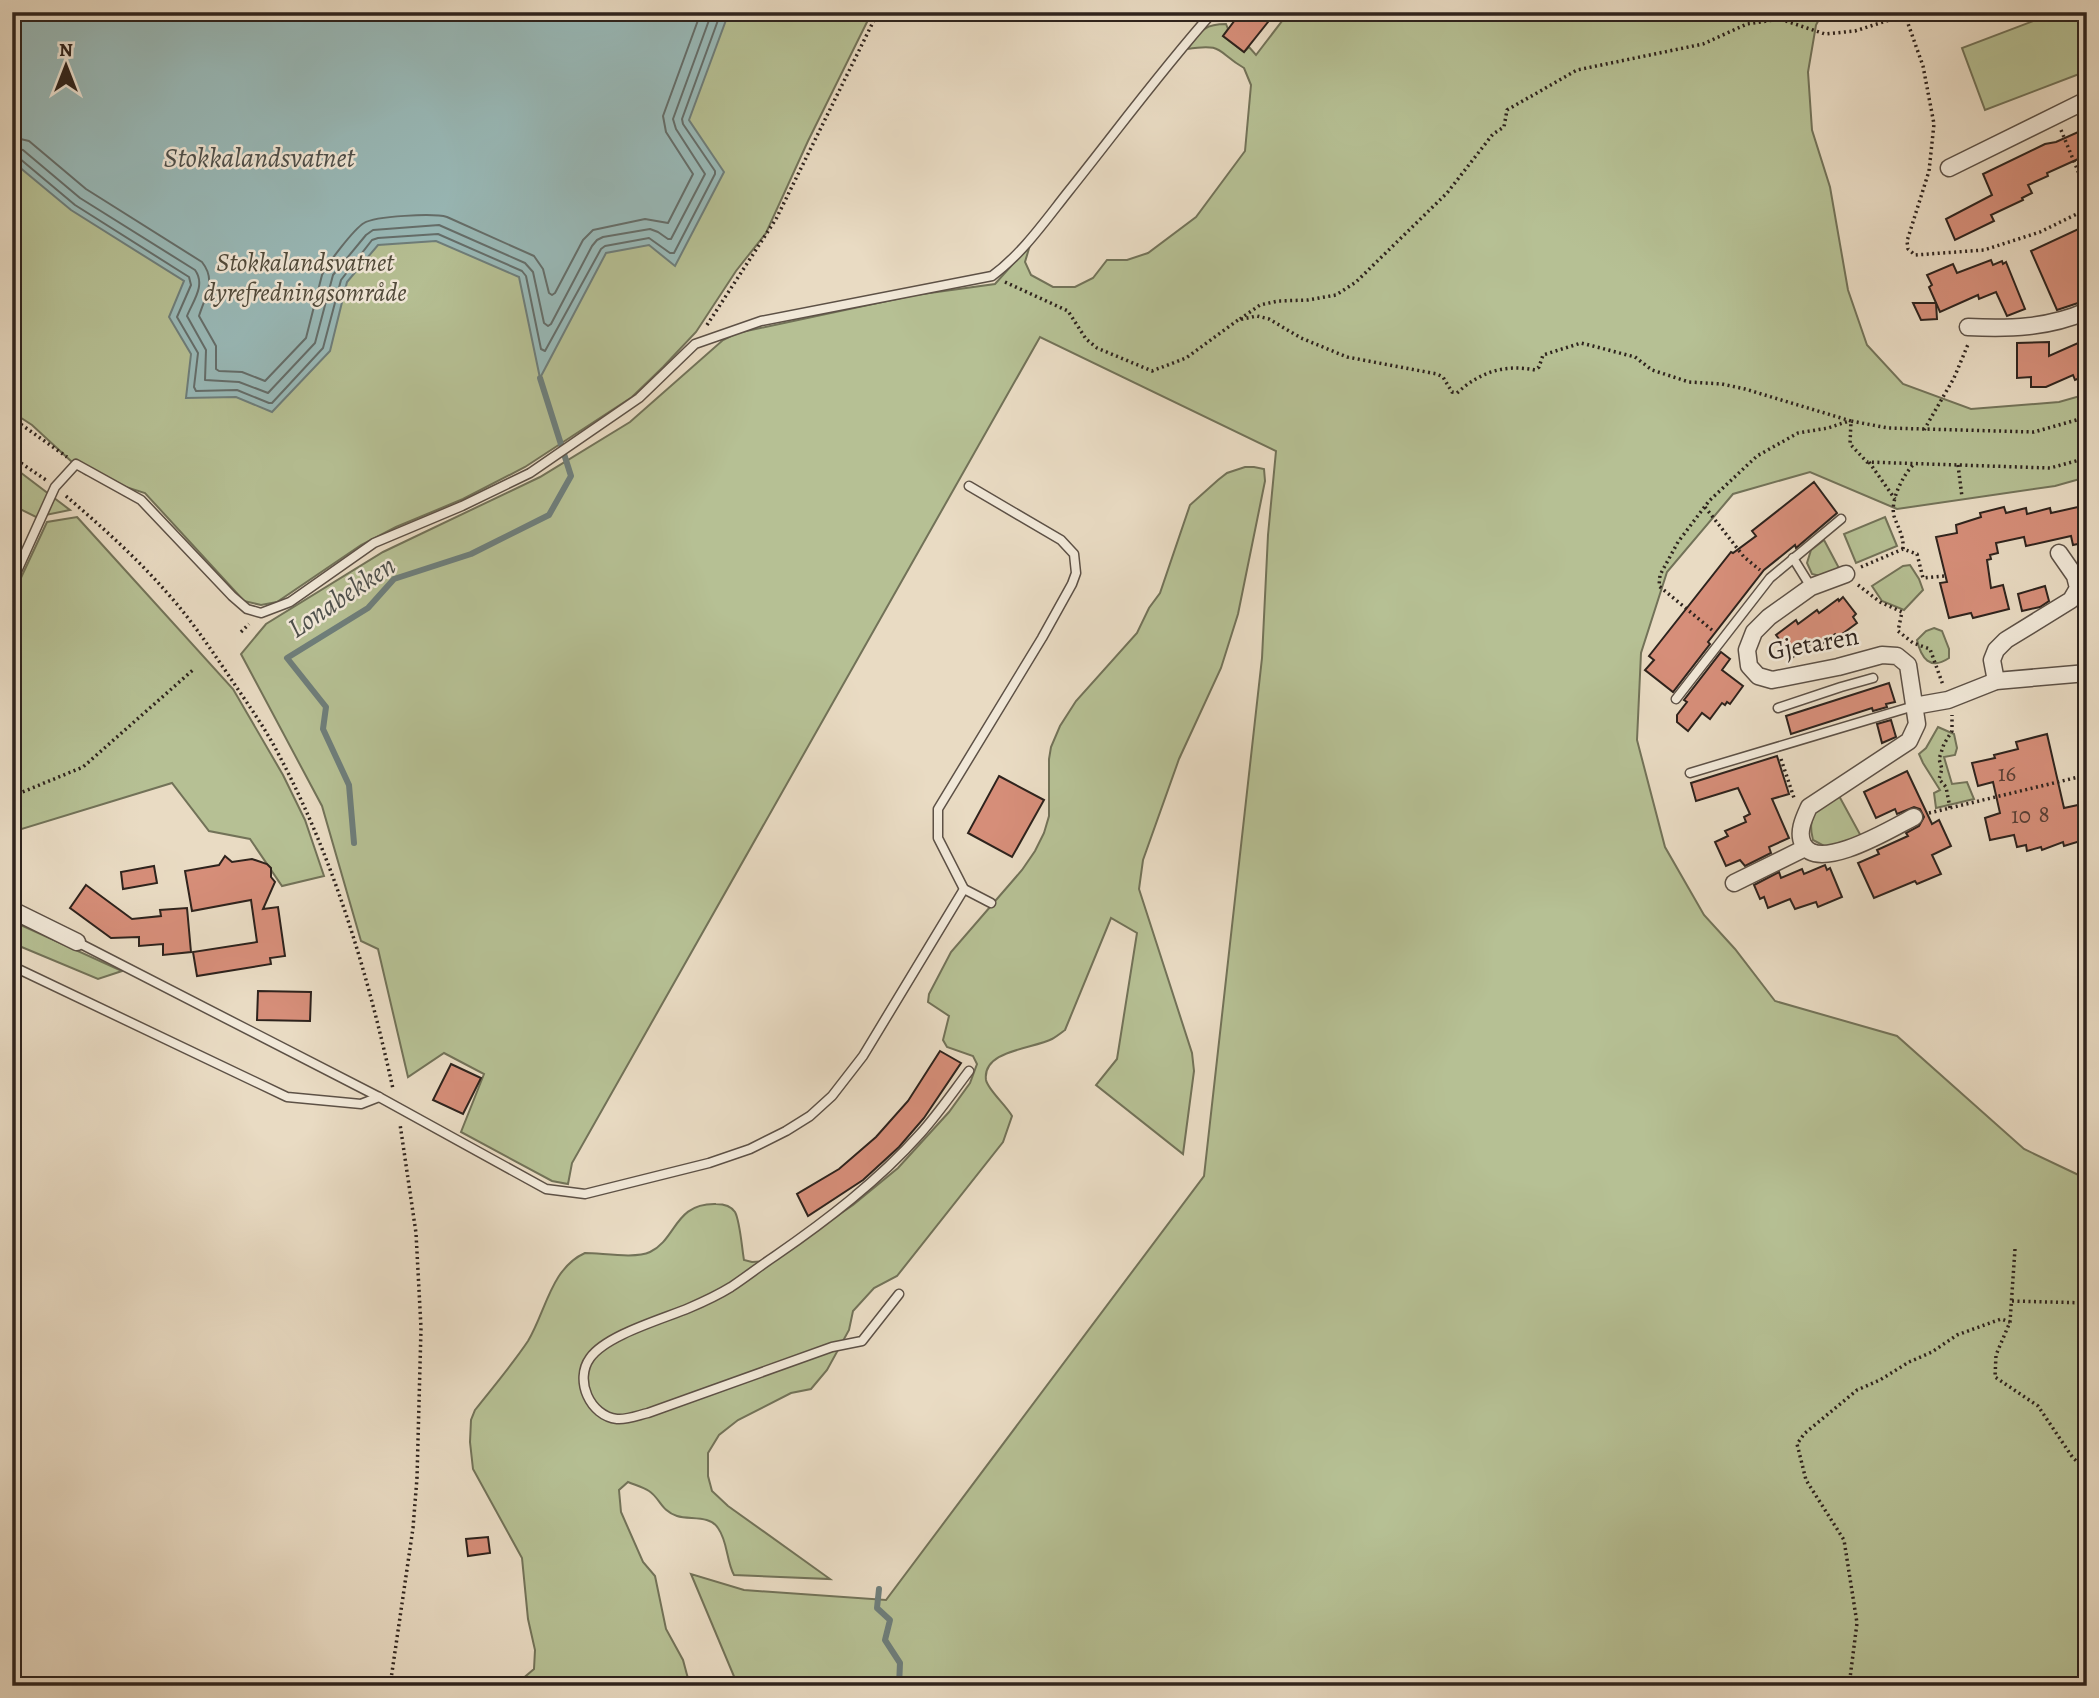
<svg xmlns="http://www.w3.org/2000/svg" width="2099" height="1698" viewBox="0 0 2099 1698" font-family="Alegreya,serif">
<style>
.green{fill:#b6c094;stroke:#727258;stroke-width:2}
.water{fill:#99bab9;stroke:#6e7e7b;stroke-width:2}
.lines{fill:none;stroke-linecap:round;stroke-linejoin:round}
.shore{stroke:#646e6b;stroke-width:2}
.stream{stroke:#6e7e7b;stroke-width:6}
.building{fill:#d68e79;stroke:#2e231d;stroke-width:2}
.lane-casing{stroke:#5d5146;stroke-width:11}
.street-casing{stroke:#5d5146;stroke-width:19}
.path{stroke:#2e231d;stroke-width:3.5;stroke-dasharray:2 3.5;stroke-linecap:butt}
.lane{stroke:#f1e8d8;stroke-width:8}
.street{stroke:#f1e8d8;stroke-width:16}
.labels{text-anchor:middle;stroke-width:5;stroke-linejoin:round;paint-order:stroke}
.number-label{font-size:23px;fill:#583e34}
.park-label{font-size:26px;font-style:italic;fill:#504a3b;stroke:#f1e8d8}
.street-label{font-size:26px;fill:#2e231d;stroke:#f1e8d8}
.water-label{font-size:28px;font-style:italic;fill:#4e504c;stroke:#f1e8d8}
</style>
<rect width="100%" height="100%" fill="#e9dbc3"/>
<filter id="stains"><feTurbulence type="fractalNoise" baseFrequency=".00286" numOctaves="4"/><feColorMatrix values="0 0 0 0 .2 0 0 0 0 .09 0 0 0 0 .02 0 0 0 .5 -.17"/></filter>
<radialGradient id="worn" r=".72"><stop offset=".6" stop-color="#630" stop-opacity="0"/><stop offset="1" stop-color="#630" stop-opacity=".3"/></radialGradient>
<g class="green">
<path d="M12,12H872L808,141L766,233L736,271L696,332L663,367L632,397L525,467L463,499L396,527L361,545L277,602L261,605L244,601L145,493L85,474L32,425L12,412Z"/>
<path d="M1289,12H1823L1816,25L1808,72L1812,130L1830,187L1848,290L1867,345L1903,384L1971,409L2059,402L2087,394V477L2055,486L1897,509L1810,472L1733,494L1667,572L1641,653L1637,740L1665,847L1704,915L1735,949L1775,1001L1897,1036L2024,1149L2087,1179V1686H738L691,1574L744,1590L886,1600L1204,1176L1262,658L1268,535L1276,451L1040,337L572,1163L568,1184L552,1181L461,1132L484,1074L444,1053L408,1077L378,949L361,941L322,806L241,654L266,624L383,552L540,477L630,422L723,340L737,333L915,295L995,284L1030,245L1025,262L1031,275L1053,287H1075L1093,278L1107,260H1127L1148,253L1196,217L1245,151L1251,85L1244,68C1216,52 1225,43 1187,49C1200,32 1203,24 1226,24L1228,29L1223,36L1244,52L1249,47L1256,55Z"/>
<path d="M2057,12H2084L2087,21V71L1985,110L1962,48Z"/>
<path d="M12,466L70,510L36,517L12,505Z"/>
<path d="M1245,467H1254L1264,469L1265,481L1238,614L1221,668L1179,759L1143,860L1139,889L1192,1053L1194,1071L1183,1154L1096,1085L1117,1059L1137,933L1111,918L1065,1030C1061,1033 1056,1037 1052,1039C1033,1049 982,1050 986,1080C988,1090 1006,1105 1012,1116L1003,1142L897,1276L874,1288L853,1311L849,1330L827,1370L811,1389L791,1393L738,1420L719,1435L708,1453V1476L712,1491L728,1506L830,1579L734,1575C726,1560 728,1542 718,1528C710,1515 690,1520 677,1516C661,1511 660,1498 649,1491C643,1487 635,1485 628,1482L619,1490L621,1512L643,1562L655,1576L666,1629L683,1660L690,1686H514L534,1669L535,1650L528,1619L522,1558L473,1469L470,1442L471,1420L475,1410C493,1387 512,1365 528,1341C546,1311 551,1268 585,1253C602,1253 635,1259 650,1252C677,1239 674,1203 716,1204C723,1204 731,1206 735,1212C740,1221 742,1249 744,1260L752,1262L771,1261L853,1205L898,1168L949,1112L970,1083L977,1064L973,1056L947,1047L943,1040L949,1016L928,1002L929,994L951,952L1022,870L1035,851L1044,833L1049,816V759L1051,747L1060,726L1076,701L1137,633L1149,608L1160,593L1190,505L1218,480L1227,473Z"/>
<path d="M77,517L233,689L283,775L305,820L324,876L282,886L250,839L209,831L172,783L12,832V597L47,522Z"/>
<path d="M1885,517L1897,546L1856,563L1844,534Z"/>
<path d="M1824,540L1840,570L1824,577L1812,574L1807,563L1811,550Z"/>
<path d="M1910,565L1919,579L1923,590L1904,610L1882,601L1872,586L1903,566Z"/>
<path d="M1934,628L1942,631L1949,649V658C1930,671 1921,658 1917,640L1926,631Z"/>
<path d="M1938,727L1954,734L1957,748L1955,755L1944,757L1952,784L1967,782L1974,799L1936,808L1934,793L1940,790L1923,763L1919,754L1926,748Z"/>
<path d="M1838,794L1862,838L1826,847L1813,840C1806,813 1818,809 1838,794Z"/>
<path d="M12,921L122,971L98,979L12,943Z"/>
</g>
<path class="water" d="M12,12H729L689,120L724,172L675,266L649,245L606,253L540,378L519,277L436,241L378,245L347,282L330,351L272,412L236,397L186,398L191,354L169,317L184,281L71,210L12,161Z"/>
<g class="lines">
<g class="shore">
<path d="M12,137L29,141L86,189L202,262C217,281 205,296 199,316L216,346V369L219,371L242,372L265,381L306,338L322,275C327,264 354,229 364,223C375,216 434,213 447,217L534,256L543,269L549,293L552,295L555,293L583,240L593,230L645,219L668,223L693,174L666,132L663,116L701,12"/>
<path d="M12,148L23,150L80,198L195,270C206,285 193,301 187,316L206,350L205,380L239,382L268,393L315,343L333,275L366,235L373,230L439,225L525,263L533,272L544,323L548,326L551,324L592,246L597,240L603,237L650,229L658,232L668,239H671L705,174L676,129L673,119L712,12"/>
<path d="M12,157L19,158L75,205L189,277L191,285L177,317L198,353L194,387L196,391L237,390L269,403H272L323,348L341,280L372,240L378,238L438,234L522,271L526,276L541,349L545,351L601,249L605,246L649,238L670,253H674L715,174V171L683,124L682,119L721,12"/>
</g>
<g class="stream">
<path d="M354,843L349,785L323,729L326,707L287,658L368,608L394,579L471,554L549,515L571,476L540,378"/>
<path d="M879,1589L877,1608L890,1620L885,1640L900,1663L899,1686"/>
</g>
</g>
<g class="building">
<path d="M1241,12H1276L1244,52L1223,36Z"/>
<path d="M2087,128V155L2047,173L2048,176L2028,185L2032,193L2022,198L2023,200L1991,215L1994,221L1955,240L1946,219L1992,195L1983,174L2045,144L2056,142Z"/>
<path d="M2087,225V300L2057,310L2031,251Z"/>
<path d="M1991,260L1993,265L2002,261L2003,264L2006,262L2025,309L2007,316L1996,292L1979,299L1978,295L1940,312L1929,287L1932,285L1927,275L1953,264L1957,273Z"/>
<path d="M1913,303H1936L1937,319L1921,320Z"/>
<path d="M2087,339V375L2075,380L2073,375L2046,387H2031V377L2017,378V343L2049,342V356Z"/>
<path d="M1814,482L1837,513L1796,548L1795,545L1764,570L1708,642L1710,644L1673,692L1645,670L1654,660L1649,656L1731,552L1733,553L1756,536L1752,531Z"/>
<path d="M2087,505V542L2073,545L2071,536L2026,546L2024,537L1996,543L1998,553L1990,555L1991,559L1987,560L1991,588L2003,585L2009,609L1973,618L1971,613L1949,618L1940,583L1947,582L1936,537L1957,533L1956,525L1981,517L1980,513L2004,507L2006,513L2026,508L2027,514L2050,508L2051,513Z"/>
<path d="M2045,586L2049,601L2040,607L2022,611L2018,594Z"/>
<path d="M1843,597L1856,614L1853,617L1857,623L1838,637L1835,634L1817,648L1812,643L1793,657L1776,635L1796,620L1798,624L1817,610L1819,613L1838,599L1839,601Z"/>
<path d="M1721,652L1730,659L1722,670L1743,686L1730,704L1727,702L1725,705L1722,703L1710,719L1702,713L1688,731L1677,722V715L1687,702L1684,700Z"/>
<path d="M1889,683L1895,702L1886,704L1887,707L1873,711L1872,708L1791,734L1786,716Z"/>
<path d="M1891,720L1896,737L1882,743L1877,724Z"/>
<path d="M2047,734L2064,808L2087,803V839L2064,846L2063,842L2042,850L2041,847L2027,851L2026,845L2017,847L2014,835L1990,840L1985,818L2000,813L1993,782L1978,786L1972,763L1995,758L1994,755L2018,749L2016,742Z"/>
<path d="M1777,756L1789,794L1772,799L1789,838L1769,847L1771,853L1745,866L1740,860L1726,866L1715,842L1728,836L1725,831L1746,822L1744,817L1750,814L1738,788L1696,801L1691,783Z"/>
<path d="M1907,771L1932,824L1939,820L1951,846L1932,855L1941,874L1917,884L1915,881L1874,898L1858,863L1879,854L1877,850L1908,836L1906,833L1919,826L1924,817L1920,809L1914,807L1897,814L1895,809L1876,818L1864,792Z"/>
<path d="M999,776L1044,800L1012,857L968,833Z"/>
<path d="M225,856L232,862L252,859L267,864L271,868V877L275,882L263,909L278,907L285,956L270,958L271,964L197,976L193,952L257,942L251,900L192,911L185,871L219,865Z"/>
<path d="M1825,865L1827,870L1830,868L1842,897L1818,907L1816,902L1795,909L1790,899L1768,908L1764,897L1760,899L1754,885L1779,872L1781,878L1802,869L1804,874Z"/>
<path d="M154,866L157,883L123,889L121,872Z"/>
<path d="M86,885L132,919L161,916L160,910L187,908L191,952L163,955V944L139,946V937L111,938L70,908Z"/>
<path d="M258,991L311,992L310,1021L257,1020Z"/>
<path d="M940,1051L961,1063L924,1118L899,1147L863,1180L808,1216L797,1194L839,1169L876,1137L908,1101Z"/>
<path d="M451,1064L481,1078L463,1114L433,1100Z"/>
<path d="M488,1537L490,1553L468,1556L466,1539Z"/>
</g>
<g class="lines">
<g class="lane-casing">
<g id="lane">
<path d="M1793,558L1811,587"/>
<path d="M12,582L55,487L76,464L141,500L232,596L247,609L261,613L290,602L374,543L462,506L530,473L639,398L695,344L761,321L992,276C1022,254 1045,221 1068,192C1116,132 1162,69 1213,12"/>
<path d="M1676,699L1770,578L1841,519"/>
<path d="M1778,708L1841,687L1873,678"/>
<path d="M1690,773L1914,706"/>
<path d="M964,889L938,838V809L1042,638L1072,584L1076,573L1074,554L1061,540L969,486"/>
<path d="M77,942L379,1097L546,1189L585,1194L709,1163L750,1149L786,1131L810,1116L832,1096L863,1056L964,889L991,903"/>
<path d="M12,966L287,1097L361,1104L379,1097"/>
<path d="M899,1294L862,1341L832,1347L648,1413C639,1415 627,1420 617,1419C590,1416 574,1380 590,1358C606,1335 663,1319 689,1308C703,1302 718,1295 731,1287C746,1277 760,1266 775,1256C827,1220 878,1181 920,1134C938,1114 953,1092 969,1071"/>
</g>
</g>
<g class="street-casing">
<g id="street">
<path d="M1949,168L2087,100"/>
<path d="M1968,327C2010,329 2048,328 2087,311"/>
<path d="M1846,574L1811,587L1769,617L1754,632L1747,650L1749,666L1758,676L1772,680L1838,667L1882,655L1897,656L1908,665L1917,724L1909,741L1809,807C1804,818 1797,832 1803,844C1818,874 1894,827 1914,817"/>
<path d="M1996,681L1992,660L1996,650L2006,640L2071,600L2078,588L2075,576L2059,553"/>
<path d="M1914,706L1948,700L1996,681L2087,673"/>
<path d="M1734,883L1805,848"/>
<path d="M12,910L77,942"/>
</g>
</g>
<g class="path">
<path d="M1911,12L1905,15L1923,66L1934,124L1929,171L1907,241L1908,249L1915,255L1984,250L2040,232L2087,209"/>
<path d="M2061,130L2087,193"/>
<path d="M1005,282L1068,311L1086,339L1097,348L1152,371L1186,358L1238,320L1257,316L1269,319L1301,338L1347,357L1437,374L1443,377L1452,392L1457,393C1480,372 1504,364 1535,370L1539,367L1543,355L1581,343L1593,346L1635,357L1652,370L1689,382L1722,384L1745,389L1851,421"/>
<path d="M1240,319L1260,305L1278,301L1308,300L1336,295L1356,282L1447,193L1493,134L1504,127L1507,110L1577,70L1703,44L1747,24L1780,19L1825,34L1855,31L1905,15"/>
<path d="M707,325L776,219L878,12"/>
<path d="M2087,417L2034,432L1888,428L1851,421L1850,444L1867,462L2050,468L2087,458"/>
<path d="M12,418L67,457"/>
<path d="M1924,430L1954,378L1969,342"/>
<path d="M12,457L46,480"/>
<path d="M1869,462L1895,499"/>
<path d="M1958,465L1962,497"/>
<path d="M66,496C102,527 138,559 169,595C192,621 210,648 229,676C247,703 266,729 280,757C335,862 368,975 393,1089"/>
<path d="M1705,507L1744,557L1760,570"/>
<path d="M1903,549C1904,536 1898,528 1894,516C1890,500 1903,475 1914,464"/>
<path d="M1861,567L1903,549L1917,554L1923,578L1944,576"/>
<path d="M1858,585L1880,602L1902,612L1898,631L1913,643L1930,649L1943,685"/>
<path d="M1712,630L1659,586L1660,575L1678,542L1709,501L1757,456L1798,433L1828,428L1849,421"/>
<path d="M241,632L249,624"/>
<path d="M1781,759L1794,798"/>
<path d="M12,794L20,793L83,767L194,669"/>
<path d="M1950,808L1946,787L1939,779L1942,769L1939,759L1944,744L1952,731V715"/>
<path d="M1929,813L2087,775"/>
<path d="M2015,1249L2010,1322L1996,1355L1995,1377L2038,1406L2073,1458L2087,1470"/>
<path d="M2012,1301L2087,1303"/>
<path d="M390,1686L413,1528L417,1478L421,1328L416,1233L400,1124"/>
<path d="M1849,1686L1857,1623L1844,1540L1806,1480L1797,1444L1804,1434L1857,1390L1880,1380L1909,1362L1932,1352L1957,1335L2001,1319L2010,1322"/>
</g>
<use href="#lane" class="lane"/>
<use href="#street" class="street"/>
</g>
<g class="labels">
<g class="number-label">
<text x="2007" y="781">16</text>
<text x="2044" y="822">8</text>
<text x="2021" y="823">10</text>
</g>
<g class="park-label">
<text x="305" y="271">Stokkalandsvatnet<tspan x="305" dy="30">dyrefredningsområde</tspan></text>
</g>
<g class="street-label">
<text transform="translate(1813 643) rotate(-10)" y="9">Gjetaren</text>
</g>
<g class="water-label">
<text x="259" y="167">Stokkalandsvatnet</text>
<text transform="translate(341 596) rotate(-34)" y="10">Lonabekken</text>
</g>
</g>
<rect width="2099" height="1698" fill="none" stroke="#e9dbc3" stroke-width="42"/>
<rect x="14" y="14" width="2071" height="1670" fill="none" stroke="#2e231d" stroke-width="3.5"/>
<rect x="21" y="21" width="2057" height="1656" fill="none" stroke="#2e231d" stroke-width="2"/>
<g transform="translate(66 66)" stroke="#f1e8d8" stroke-width="5" paint-order="stroke">
<path d="M0-5L12 26L0 18L-12 26Z" fill="#2e231d"/>
<text y="-10" font-size="19" font-weight="bold" text-anchor="middle" fill="#2e231d">N</text>
</g>
<rect width="100%" height="100%" filter="url(#stains)"/>
<rect width="100%" height="100%" fill="url(#worn)"/>
</svg>
